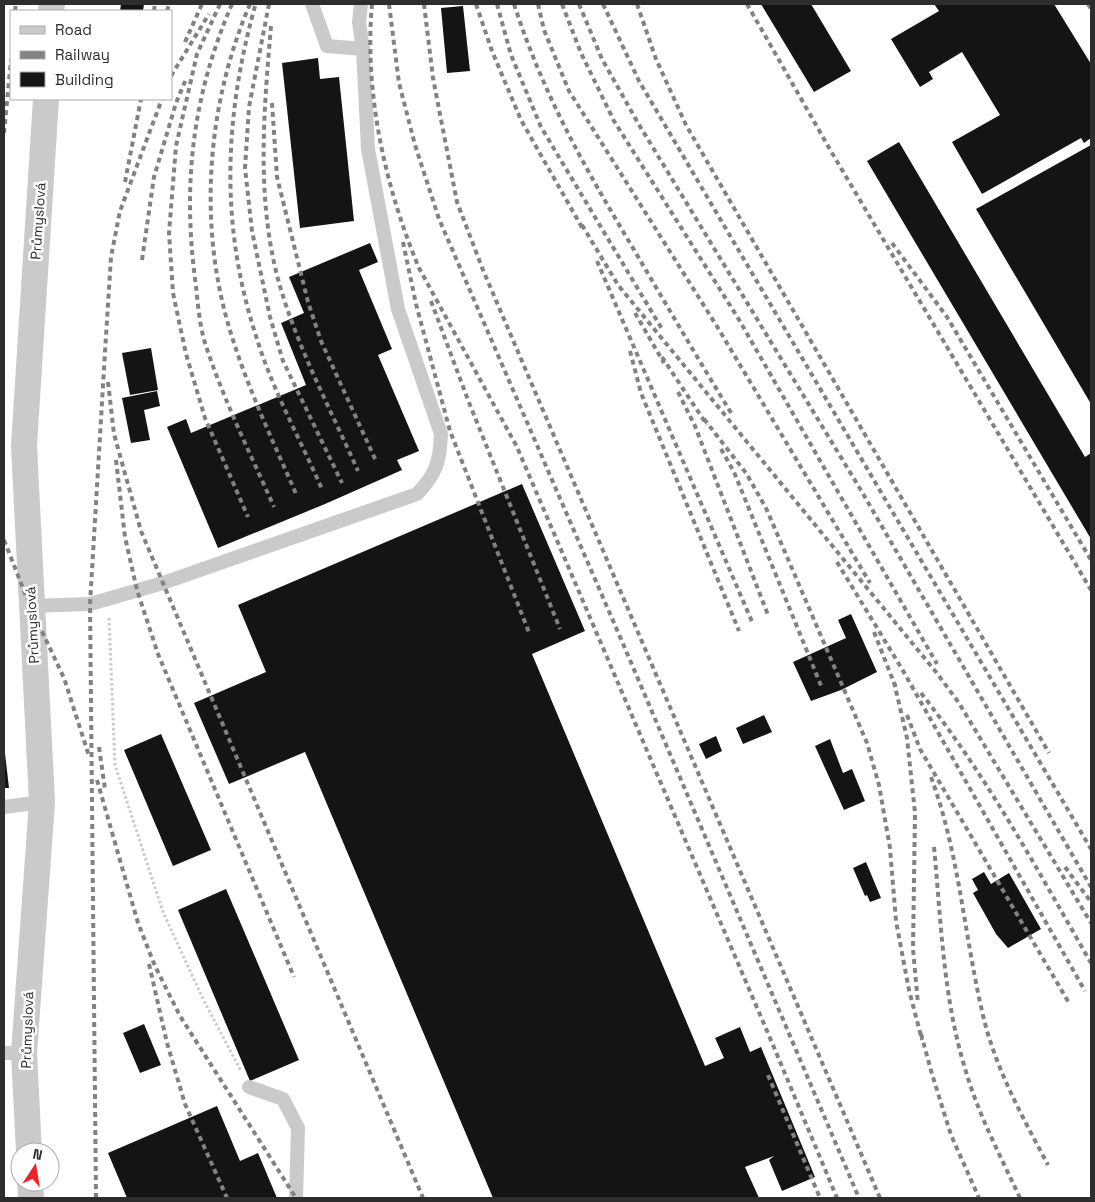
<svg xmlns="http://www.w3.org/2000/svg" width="1095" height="1202" viewBox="0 0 1095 1202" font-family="'Space Grotesk',sans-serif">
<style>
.building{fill:#141414}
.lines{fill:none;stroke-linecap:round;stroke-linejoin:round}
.path{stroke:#cacaca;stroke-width:3;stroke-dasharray:2.5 2.5;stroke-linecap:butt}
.lane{stroke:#cacaca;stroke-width:14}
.street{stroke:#cacaca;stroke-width:26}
.rail{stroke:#828282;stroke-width:4;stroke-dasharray:5 4;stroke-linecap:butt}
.labels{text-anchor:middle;stroke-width:5;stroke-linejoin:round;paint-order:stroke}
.street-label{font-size:14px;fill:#2d2d2d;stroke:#fff}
</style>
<rect width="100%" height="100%" fill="#fff"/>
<g class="building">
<path d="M121,4H144L143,11H120Z"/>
<path d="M761,4H811L851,71L814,92Z"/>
<path d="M934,4H1054L1091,64V138L1084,143L1081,138L982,194L952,142L1000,115L962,52L929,72L933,79L920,87L891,39L939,11Z"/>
<path d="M463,6L470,71L447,73L441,8Z"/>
<path d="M318,58L320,79L339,77L354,221L300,228L282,63Z"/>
<path d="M899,142L1085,457L1091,453V539L867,161Z"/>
<path d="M1091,145V404L976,209Z"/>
<path d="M370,243L378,262L359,270L392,349L378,355L419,451L397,460L402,470L325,504L218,548L167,427L186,419L191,433L306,385L281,323L304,313L289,277Z"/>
<path d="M151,348L158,390L130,395L122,353Z"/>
<path d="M157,391L160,406L144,410L150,440L131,443L122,398Z"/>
<path d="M522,484L585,631L532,654L705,1066L724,1058L715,1038L740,1027L750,1052L761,1047L815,1177L782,1191L769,1160L774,1156L745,1167L759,1198H493L305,752L229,784L194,703L266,672L238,605Z"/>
<path d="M851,614L877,672L841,690L811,701L793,662L846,638L838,620Z"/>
<path d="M764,715L772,732L743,744L736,728Z"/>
<path d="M161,734L211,850L173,866L124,750Z"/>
<path d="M716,736L722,751L706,759L699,744Z"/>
<path d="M830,739L843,773L852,769L865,801L844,810L815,746Z"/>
<path d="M4,745L9,788H4Z"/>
<path d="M866,862L881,898L870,902L867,895L865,896L853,868Z"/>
<path d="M984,872L991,884L1009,873L1041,929L1008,948L996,934L973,893L978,890L972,879Z"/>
<path d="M226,889L299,1060L250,1081L178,910Z"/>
<path d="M144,1024L161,1065L140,1073L123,1033Z"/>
<path d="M217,1106L240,1161L258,1153L277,1198H127L108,1153Z"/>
</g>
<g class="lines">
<path class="path" d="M109,618L115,765L163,912L203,999L241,1071"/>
<g class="lane">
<path d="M312,4L327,46L363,49"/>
<path d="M30,606L90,604L163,583L417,494C436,474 440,462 441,434L398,309L368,149L363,49L359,22L361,4"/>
<path d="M4,807L42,802"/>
<path d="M4,1053H24"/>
<path d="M249,1087L283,1099L298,1128L296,1198"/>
</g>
<g class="street">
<path d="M51,11L52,4"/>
<path d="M29,1152L24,1053L42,802L24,446L46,99"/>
<path d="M30,1182L31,1198"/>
</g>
<g class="rail">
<path d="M220,4L197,54L176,146L169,233L173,293L186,354L205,418L248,517"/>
<path d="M232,4C192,97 182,185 196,286C198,306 200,330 207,349C225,403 251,455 274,507"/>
<path d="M250,4C207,104 198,223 229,327C246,385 273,441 297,496"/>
<path d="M269,4L249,107L245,168L252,231L270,317L283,361L342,483"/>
<path d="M372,4C364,92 385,187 419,268L517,447L773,1045L837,1198"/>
<path d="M389,4L399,83L415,145L439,219L627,653L859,1198"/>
<path d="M424,4L433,78L457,202L483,270L880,1198"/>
<path d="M476,4L492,51L521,120L584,231"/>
<path d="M497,4L511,55L541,127L662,329"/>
<path d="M514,4C542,91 583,165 630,243C664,301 698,359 733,416"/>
<path d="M538,4L544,30L569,91L718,328L870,583"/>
<path d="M562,4L581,53L614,121L738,318L937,664"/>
<path d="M579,4L602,59L638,123L862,492L1091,887"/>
<path d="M603,4L639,81L1091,849"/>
<path d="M637,4L656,59L686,125L1049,753"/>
<path d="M747,4L832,153L1091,590"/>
<path d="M1088,4L1091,9"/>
<path d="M255,6C224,118 220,225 256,336C272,389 300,439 322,489"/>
<path d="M15,11L16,4"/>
<path d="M154,11L155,4"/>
<path d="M167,11L169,4"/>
<path d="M271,26C264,109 256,197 278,279C296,345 330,408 358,471"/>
<path d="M185,42L202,4"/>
<path d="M171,76L209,14"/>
<path d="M272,103L277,177L308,302L321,341L376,461"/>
<path d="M4,133L11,60"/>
<path d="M125,182L141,99"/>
<path d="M582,225L618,285L936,672L959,703L1091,923"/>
<path d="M403,242L416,304L450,431L530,635"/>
<path d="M892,243L947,317L1091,560"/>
<path d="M142,260L154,177L176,103L186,79"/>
<path d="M597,261L753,624"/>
<path d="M431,301L468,400L560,629"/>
<path d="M635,313L664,363"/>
<path d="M630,351L641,393L739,631"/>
<path d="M662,357L707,425"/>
<path d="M108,382L114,434L141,531L423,1198"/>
<path d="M678,392L695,426L768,615"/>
<path d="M704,419L746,473L766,508L867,743L879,785L890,848L896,921L909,990L922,1040"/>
<path d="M721,449L734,472L822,688"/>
<path d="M116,460L125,537L137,590L158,654L294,977"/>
<path d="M4,540L30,606L64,678L89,756"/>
<path d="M837,562L902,669L1085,991"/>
<path d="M874,632L896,688"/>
<path d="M894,682L907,738L915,813L913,949L918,1004"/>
<path d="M921,693C987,776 1038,871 1091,963"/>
<path d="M907,715L920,749L1069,1003"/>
<path d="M99,747L105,789"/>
<path d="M931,777C959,853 964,933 982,1011C994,1066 1022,1116 1048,1165"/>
<path d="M97,780L138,923L155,966L180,1016L296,1198"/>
<path d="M934,847C941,920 943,995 964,1065C977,1112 1000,1155 1020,1198"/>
<path d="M1065,867L1091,902"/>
<path d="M149,964L167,1043L185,1104L227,1198"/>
<path d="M921,1034L932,1074L951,1135L979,1198"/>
<path d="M768,1075L820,1198"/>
<path d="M96,1198L90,604L105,352L111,257L120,211L162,99"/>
</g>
</g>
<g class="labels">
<g class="street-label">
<text transform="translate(38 221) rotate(-86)" y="5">Průmyslová</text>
<text transform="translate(32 625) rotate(-93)" y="5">Průmyslová</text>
<text transform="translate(27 1030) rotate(-88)" y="5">Průmyslová</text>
</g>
</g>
<rect width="1095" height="1202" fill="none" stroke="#2d2d2d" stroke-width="10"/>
<rect x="10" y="10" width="162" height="90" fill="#ffffff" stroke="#ababab"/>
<rect x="20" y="26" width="25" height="8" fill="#cacaca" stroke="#ababab"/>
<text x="55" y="35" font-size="15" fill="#2d2d2d">Road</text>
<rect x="20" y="51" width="25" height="8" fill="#828282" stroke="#ababab"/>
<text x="55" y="60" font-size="15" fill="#2d2d2d">Railway</text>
<rect x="20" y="72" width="25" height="15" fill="#141414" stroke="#ababab"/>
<text x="55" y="85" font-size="15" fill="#2d2d2d">Building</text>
<g transform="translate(35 1167) rotate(12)"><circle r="24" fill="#ffffff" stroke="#ababab"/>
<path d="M0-4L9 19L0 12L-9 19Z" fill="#f51d27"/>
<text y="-8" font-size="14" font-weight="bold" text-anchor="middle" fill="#2d2d2d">N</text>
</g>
</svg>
